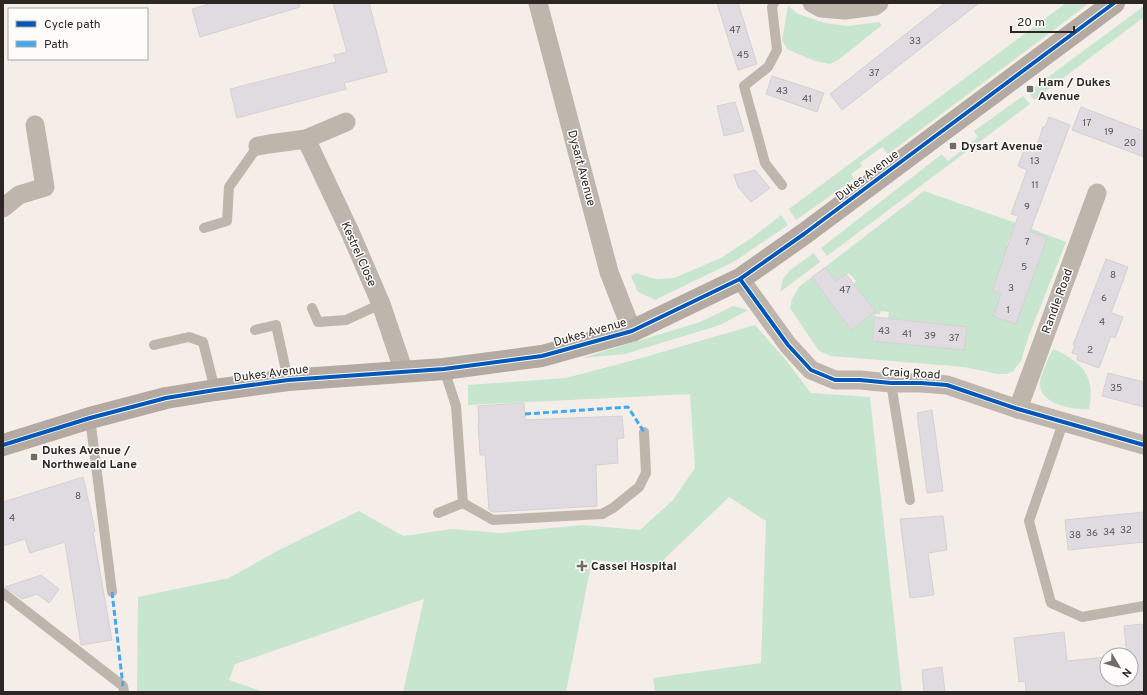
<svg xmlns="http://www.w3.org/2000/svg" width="1147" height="695" viewBox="0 0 1147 695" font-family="Overpass,sans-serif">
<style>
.green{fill:#c7e5cf;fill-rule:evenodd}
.building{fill:#e0dbe1;stroke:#d5d1d1}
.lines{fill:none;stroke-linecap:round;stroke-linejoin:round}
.lane{stroke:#beb6ad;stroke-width:10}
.street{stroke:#beb6ad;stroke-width:19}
.secondary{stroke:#b4aaa1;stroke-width:22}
.quiet{stroke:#3fa9f5;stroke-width:3;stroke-dasharray:6 3;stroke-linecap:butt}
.cycleway-casing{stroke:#fefcfa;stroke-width:6}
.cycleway{stroke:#0057b8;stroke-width:4}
.poi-dot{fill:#726c69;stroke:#fefcfa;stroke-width:1.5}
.labels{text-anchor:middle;stroke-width:3;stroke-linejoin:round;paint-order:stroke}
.number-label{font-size:10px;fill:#5b5655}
.poi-label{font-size:12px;font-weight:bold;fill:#2c2724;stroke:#fefcfa;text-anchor:start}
.street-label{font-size:12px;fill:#2c2724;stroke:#fefcfa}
</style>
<rect width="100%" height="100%" fill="#f5ede8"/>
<g class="green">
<path d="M1066,3H1089L1047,35L888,154L882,147L860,163L862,166L851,174L854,179L796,220L789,209Z"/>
<path d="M788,6L798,14L825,23L848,26L879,22L882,25L838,60L830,64L815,61L787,49L782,40Z"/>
<path d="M1144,6V17L1034,100L1028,92Z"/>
<path d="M1023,96L1030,104L827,256L821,248L942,154L948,161L978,137L974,131Z"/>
<path d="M924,191L1016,223L1066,242L1028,338L1021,361L1013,371L1006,374H998L964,367L831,356L819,351L790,308L792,299L799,287ZM1014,228L1024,231L1025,229L1047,238L1015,324L994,316L1001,294L992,290L999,271L1009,275L1018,248L1007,244ZM825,268L836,282L824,291L818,285L812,277ZM849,273L856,281L854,284L862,294L857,298L863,306L868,302L875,311L852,330L838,313L825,295L842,281L840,278ZM881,311L889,312L888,318L966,327L964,350L872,341L875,314H880Z"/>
<path d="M781,215L788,225L735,261L655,300L638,292L631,276L636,273L655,279L674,278L721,258L753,237Z"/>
<path d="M814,253L820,262L780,292L783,279L790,270Z"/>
<path d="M733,306L748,310L720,325L625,354L582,358L700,322Z"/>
<path d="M755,325L785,359L811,393L870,397L902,692H655L653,678L761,663L766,521L729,497L657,566L592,560L566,692H403L424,599L235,664L229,680L264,692H137L138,597L229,578L279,550L359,511L403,536L452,529L500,533L582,525L640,530L673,500L695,468L690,394L468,405V385L566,378L638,359Z"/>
<path d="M1054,349C1082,363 1096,375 1089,409C1074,410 1041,405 1040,385C1039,379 1048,359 1051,353Z"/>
</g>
<g class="building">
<path d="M213,3H299L300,7L200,37L192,9Z"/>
<path d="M333,3H369L387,72L344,83L346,89L237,118L230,89L336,62L334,55L347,52Z"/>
<path d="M717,3H738L757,64L738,70Z"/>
<path d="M945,3H979L842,110L830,94Z"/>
<path d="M772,76L824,93L817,112L766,94Z"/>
<path d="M735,102L744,131L724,136L717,106Z"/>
<path d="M1081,107L1144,131V157L1072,130Z"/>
<path d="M1049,117L1070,125L1030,231L1047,238L1016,324L993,316L1001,294L992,291L1018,216L1011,214L1027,170L1018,166L1026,145L1036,148L1043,127H1045Z"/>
<path d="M755,170L770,188L751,202L738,187L734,175Z"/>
<path d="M1106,259L1128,267L1111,313L1123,317L1115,338L1111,336L1099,368L1077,360L1078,355L1072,353L1075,345H1073Z"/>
<path d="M825,268L836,281L846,274L875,311L852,330L838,313L812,277Z"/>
<path d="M875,317L967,327L964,350L872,341Z"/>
<path d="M1108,373L1144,382V407L1102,396Z"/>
<path d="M524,403L525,420L622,416L624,438L617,439L618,463L596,465L597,506L493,512L489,510L485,455H480L478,423H479L478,406Z"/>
<path d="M932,410L943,491L927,493L917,413Z"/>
<path d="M83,477L92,516L95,531L93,532L112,640L81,645L65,542L30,553L25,539L3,546V502Z"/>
<path d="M1144,512V542L1068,550L1065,520Z"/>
<path d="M943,516L947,550L928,553L934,595L910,598L900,519Z"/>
<path d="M41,575L59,589L49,603L37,594L22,599L5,587Z"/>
<path d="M1142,624L1143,629H1144V692H1026L1025,681L1019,682L1014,638L1064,632L1067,661L1107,657V679H1131V655H1124H1127L1124,626Z"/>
<path d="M942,667L945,692H924L922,670Z"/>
</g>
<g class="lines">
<g class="lane">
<path d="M774,3L772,7L777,50L768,67L744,86L765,163L782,185"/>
<path d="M204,228L227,221L229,187L258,146"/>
<path d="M312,308L318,322L346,320L381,304"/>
<path d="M255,330L276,325L288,380"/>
<path d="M154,345L189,337L203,342L215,390"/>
<path d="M891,383L910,500"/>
<path d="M90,418L112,592"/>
<path d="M1063,423L1029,521L1051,603L1082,617L1144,606"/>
<path d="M463,503L493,520L602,514L613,508L639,487L646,473L644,432"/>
<path d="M438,513L463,503L456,406L444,369"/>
<path d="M3,593L123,686L124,692"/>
</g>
<g class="street">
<path d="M538,3L609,272L632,331"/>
<path d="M812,3L821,8L845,10L875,6L879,3"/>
<path d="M306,139L350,232L381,304L404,372"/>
<path d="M258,146L269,144L306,139L346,122"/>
<path d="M3,208L19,195L45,187L35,125"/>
<path d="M740,279L788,345L811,370L835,380H860L891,383H921L947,385L1018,409L1144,445"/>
<path d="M1018,409L1097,193"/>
</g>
<path class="secondary" d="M3,445L90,418L166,398L215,390L288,380L444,369L542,356L632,331L740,279L804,234L1114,3"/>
<g class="quiet">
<path d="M525,414L628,407L644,432"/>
<path d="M112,592L123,686"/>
</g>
<g class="cycleway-casing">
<g id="cycleway">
<path d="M740,279L788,345L811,370L835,380H860L891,383H921L947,385L1018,409L1144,445"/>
<path d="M3,445L90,418L166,398L215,390L288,380L444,369L542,356L632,331L740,279L804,234L1114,3"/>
</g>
</g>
<use href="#cycleway" class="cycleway"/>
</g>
<g class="poi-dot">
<rect x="1026" y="85" width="8" height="8" rx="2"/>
<rect x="949" y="142" width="8" height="8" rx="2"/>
<rect x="30" y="453" width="8" height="8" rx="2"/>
<path d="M580 560h4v4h4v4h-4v4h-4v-4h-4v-4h4z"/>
</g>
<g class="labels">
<g class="number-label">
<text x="735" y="33">47</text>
<text x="915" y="44">33</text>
<text x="743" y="58">45</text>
<text x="874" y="76">37</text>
<text x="782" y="94">43</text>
<text x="807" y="102">41</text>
<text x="1087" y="126">17</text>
<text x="1109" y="135">19</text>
<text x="1130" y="146">20</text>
<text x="1035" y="164">13</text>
<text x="1035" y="188">11</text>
<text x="1027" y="210">9</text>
<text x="1027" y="245">7</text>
<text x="1024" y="270">5</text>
<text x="1113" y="278">8</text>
<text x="1011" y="291">3</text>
<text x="845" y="293">47</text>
<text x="1104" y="301">6</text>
<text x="1008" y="313">1</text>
<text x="1102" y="325">4</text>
<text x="884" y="334">43</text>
<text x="907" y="337">41</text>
<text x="930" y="339">39</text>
<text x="954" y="341">37</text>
<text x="1090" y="353">2</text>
<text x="1116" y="391">35</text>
<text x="78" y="499">8</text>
<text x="12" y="521">4</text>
<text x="1126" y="533">32</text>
<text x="1109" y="535">34</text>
<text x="1092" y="536">36</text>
<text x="1075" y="538">38</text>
</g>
<g class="poi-label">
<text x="1038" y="86">Ham / Dukes<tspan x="1038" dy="14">Avenue</tspan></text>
<text x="961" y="150">Dysart Avenue</text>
<text x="42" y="454">Dukes Avenue /<tspan x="42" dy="14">Northweald Lane</tspan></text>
<text x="591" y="570">Cassel Hospital</text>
</g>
<g class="street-label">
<text transform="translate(582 168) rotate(75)" y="4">Dysart Avenue</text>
<text transform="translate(867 175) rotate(-37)" y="4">Dukes Avenue</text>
<text transform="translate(359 254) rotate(66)" y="4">Kestrel Close</text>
<text transform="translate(1057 301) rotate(-70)" y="4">Randle Road</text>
<text transform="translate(590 332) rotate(-16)" y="4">Dukes Avenue</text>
<text transform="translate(271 373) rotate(-7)" y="4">Dukes Avenue</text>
<text transform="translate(911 373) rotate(3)" y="4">Craig Road</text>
</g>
</g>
<rect width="1147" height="695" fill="none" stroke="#2c2724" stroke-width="8"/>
<rect x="8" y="8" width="140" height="52" fill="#fefcfa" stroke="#aaa7a4"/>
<rect x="16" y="21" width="20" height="6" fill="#0057b8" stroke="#aaa7a4"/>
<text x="44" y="28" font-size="12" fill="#2c2724">Cycle path</text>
<rect x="16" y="41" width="20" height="6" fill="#3fa9f5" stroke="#aaa7a4"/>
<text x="44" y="48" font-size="12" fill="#2c2724">Path</text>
<g transform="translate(1119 667) rotate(128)"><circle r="19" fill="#fefcfa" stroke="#aaa7a4"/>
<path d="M0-3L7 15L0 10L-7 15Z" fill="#726c69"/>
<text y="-6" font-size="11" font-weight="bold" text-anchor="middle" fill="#2c2724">N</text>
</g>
<path d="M1011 26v6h63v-6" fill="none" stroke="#2c2724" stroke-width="2"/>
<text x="1017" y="26" font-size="12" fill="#2c2724" stroke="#fefcfa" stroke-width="3" paint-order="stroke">20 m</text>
</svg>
